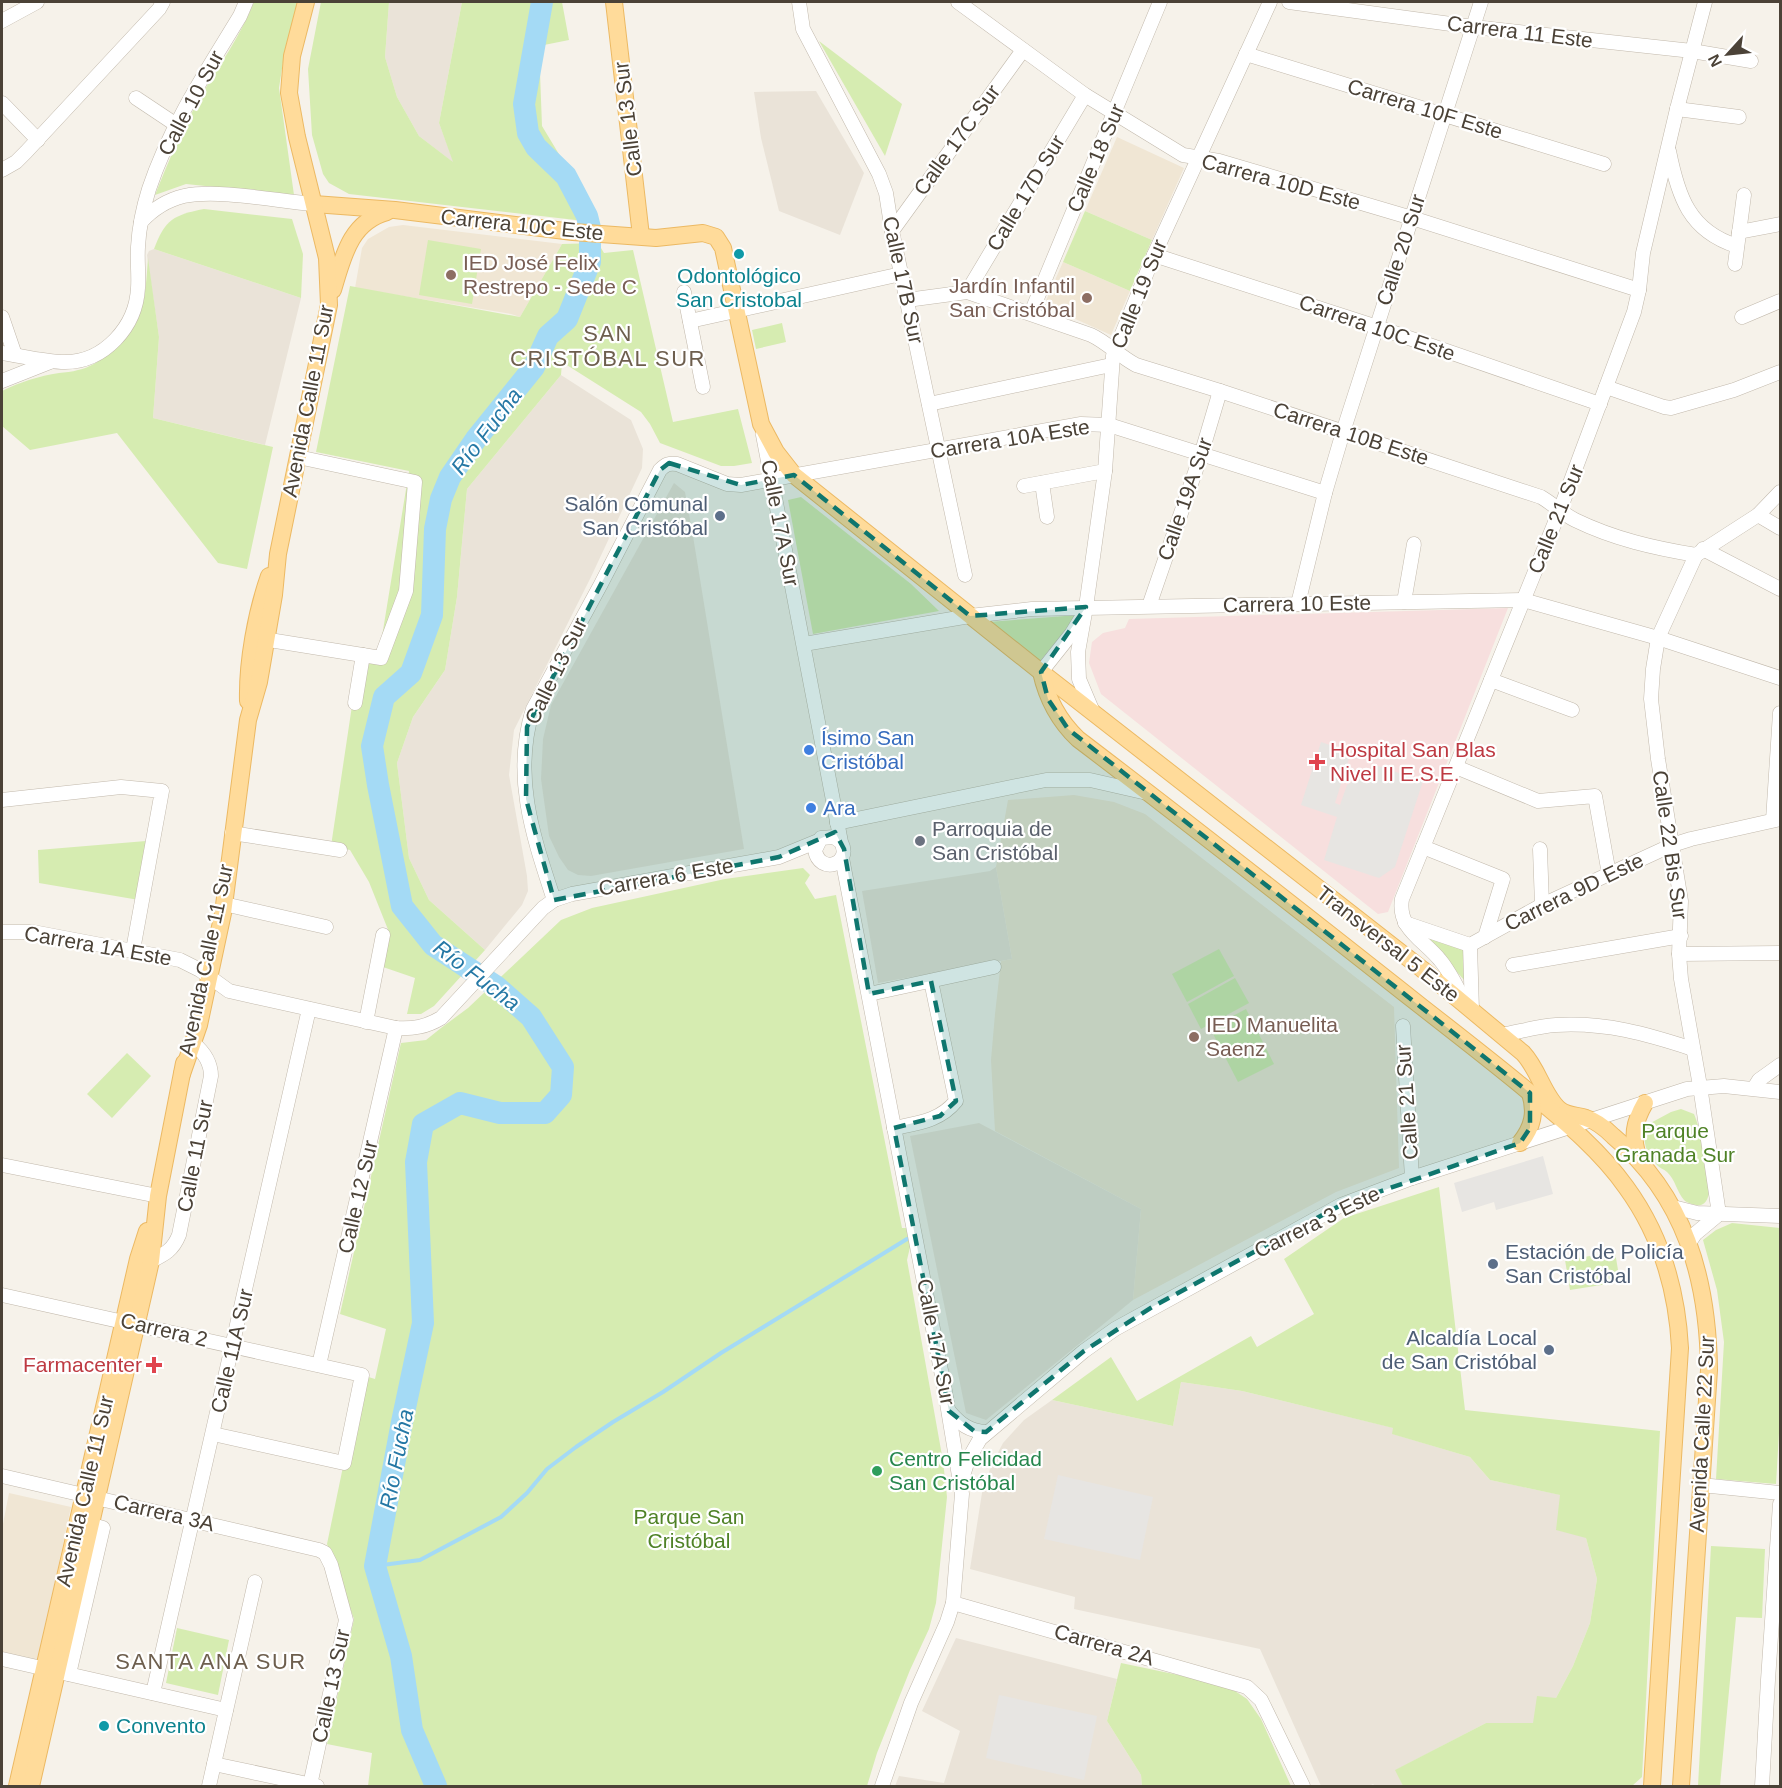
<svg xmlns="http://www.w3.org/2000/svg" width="1782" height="1788" viewBox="0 0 1782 1788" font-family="Arial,sans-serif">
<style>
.residential{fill:#eae3d8}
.education{fill:#f0e6d4}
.medical{fill:#f7dfde}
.green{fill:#d6ecb1}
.parking{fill:#e7e5e2}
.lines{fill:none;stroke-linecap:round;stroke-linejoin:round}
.stream{stroke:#a4daf5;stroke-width:4}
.river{stroke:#a4daf5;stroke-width:22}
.minor-casing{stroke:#c2b9ac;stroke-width:15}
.major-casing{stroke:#ecb963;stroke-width:18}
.minor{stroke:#fff;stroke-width:14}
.major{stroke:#ffdb9a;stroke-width:16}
.marked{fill:#0f766e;fill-opacity:0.2;stroke:#0f766e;stroke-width:4.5;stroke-dasharray:12 8;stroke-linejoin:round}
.culture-dot{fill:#0f9aa8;stroke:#fff;stroke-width:2}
.education-dot{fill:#8d6e63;stroke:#fff;stroke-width:2}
.service-dot{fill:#5c6f8a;stroke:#fff;stroke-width:2}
.shop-dot{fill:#3f7fe0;stroke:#fff;stroke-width:2}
.health-dot{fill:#e0444e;stroke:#fff;stroke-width:2}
.worship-dot{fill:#6b7280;stroke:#fff;stroke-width:2}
.leisure-dot{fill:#2e9e5b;stroke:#fff;stroke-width:2}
.labels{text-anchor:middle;stroke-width:4.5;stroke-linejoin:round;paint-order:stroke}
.street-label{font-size:21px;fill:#4b4237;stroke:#fff}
.education-label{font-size:21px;fill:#785e54;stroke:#fff;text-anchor:start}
.culture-label{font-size:21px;fill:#0d838f;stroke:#fff}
.service-label{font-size:21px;fill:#4e5e75;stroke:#fff;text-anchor:end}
.shop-label{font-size:21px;fill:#366cbe;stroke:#fff;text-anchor:start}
.health-label{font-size:21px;fill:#be3a42;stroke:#fff;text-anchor:start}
.worship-label{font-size:21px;fill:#5b616d;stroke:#fff;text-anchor:start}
.park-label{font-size:21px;fill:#4f8226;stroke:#fff}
.leisure-label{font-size:21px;fill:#27864d;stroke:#fff;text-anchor:start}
.neighbourhood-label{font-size:22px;letter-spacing:1.5px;fill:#6e5f4e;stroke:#fff}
.water-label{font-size:22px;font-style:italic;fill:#2578a5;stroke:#fff}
</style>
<rect width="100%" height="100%" fill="#f6f2ea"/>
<g class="residential">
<path d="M389,2H462L439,123L454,163L419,136L397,97L385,57Z"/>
<path d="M816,91L864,173L840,235L779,211L761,138L754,92Z"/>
<path d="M154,249L301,298L265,445L153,418L159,337L147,255L149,251Z"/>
<path d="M561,375L631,420L643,449L642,468L590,579L514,730L509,775L527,876L528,891L522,905L485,950L429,900L409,858L397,763L413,717L445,670L457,597L467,489Z"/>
<path d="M674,483L685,492L693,536L744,849L591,876L578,875L568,870L559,857L549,836L541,779L543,739L551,705Z"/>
<path d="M996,867L1012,959L878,983L862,891L990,871Z"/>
<path d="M979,1123L1141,1209L1133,1300L986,1420L966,1413L910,1136Z"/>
<path d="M1181,1382L1242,1391L1394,1428L1393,1434L1470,1457L1490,1480L1561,1495L1586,1538L1597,1579L1590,1623L1573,1666L1556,1698L1533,1723H1486L1396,1770L1403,1786H1375L1373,1784L1369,1786H1321L1260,1649L1074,1609L1075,1597L970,1569L982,1493L991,1466L1003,1443L1024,1420L1052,1400L1173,1426Z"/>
<path d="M956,1638L1117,1679L1107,1721L1141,1775L1142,1786H895L899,1776L944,1783L960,1731L922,1711Z"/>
</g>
<g class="education">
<path d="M1117,137L1184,168L1152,240L1085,211Z"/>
<path d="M403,225L562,244L520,317L511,314L355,288L362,248L368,239L389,227Z"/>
<path d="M1063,262L1130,291L1111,335L1044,305Z"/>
<path d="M1074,795L1114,802L1145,814L1394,1007L1399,1168L1336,1192L1133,1300L1141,1209L995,1131L991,1060L995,1014L1001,961L1012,959L996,867L1008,800Z"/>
<path d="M9,1493L71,1507L38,1660L2,1652V1529Z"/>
</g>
<path class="medical" d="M1508,608L1388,912L1378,914L1101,694L1089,663L1092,642L1103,633L1125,628L1129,619Z"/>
<g class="green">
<path d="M254,2H298L285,49L279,88L294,195L186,184L155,195C169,160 183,127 202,94C220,64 241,35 254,2Z"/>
<path d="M321,2H389L385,57L397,97L419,136L453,162L439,123L462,2H562L569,40L539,46L542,126L586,199L593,222L349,194L329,183L323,174L312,135L308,69Z"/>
<path d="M819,41L902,104L885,156Z"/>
<path d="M204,209L292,219L303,254L301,298L154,249C165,219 174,215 204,209Z"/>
<path d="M1085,211L1152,240L1130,291L1063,262Z"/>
<path d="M428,240L481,249L472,304L419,295Z"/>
<path d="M598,243L604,253L633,250L673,422L738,409L752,463L734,466H721L660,443L650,424L641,412L562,362L561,375L467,489L457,597L445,670L413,717L397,763L409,858L429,900L485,950L434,1006L421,1014H407L415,978L383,967L389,932L369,882L350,850L331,846L359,659L378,661L409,471L316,452L350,286L520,317L562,244Z"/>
<path d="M148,258L159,337L153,418L273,447L247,569L218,563L117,433L30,450L2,426V391C20,382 39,376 59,373C65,372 72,372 78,370C90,368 100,360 110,353C145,326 145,299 148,258Z"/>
<path d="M782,323L786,342L756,349L752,330Z"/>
<path d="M801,497L911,584L939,611L813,634L788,500Z"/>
<path d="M1078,615L1040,661L988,622Z"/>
<path d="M146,841L139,900L39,883L38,850Z"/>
<path d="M803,868L810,875L805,883L815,899L836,895L902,1228H908L911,1243L907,1260L943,1461L947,1497L936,1603L929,1629L910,1670L877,1753L867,1786H368L372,1753L327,1744L354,1619L327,1544L362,1375L375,1379L386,1329L340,1314L401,1043L426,1040L441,1028L468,1008L561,920L592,908L725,879Z"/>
<path d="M1420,931L1466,950L1465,981Z"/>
<path d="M1219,949L1234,976L1187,1002L1172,974Z"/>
<path d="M1235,978L1249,1003L1201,1029L1188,1004Z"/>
<path d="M1246,1009L1274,1064L1238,1082L1210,1028Z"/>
<path d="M127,1053L151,1076L112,1118L87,1094Z"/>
<path d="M1681,1109L1694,1114C1700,1128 1722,1199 1701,1205C1696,1206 1687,1203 1684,1200C1677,1192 1675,1179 1667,1172C1664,1169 1659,1168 1656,1164C1645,1153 1643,1140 1645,1126L1671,1112Z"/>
<path d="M1439,1187L1465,1410L1660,1431L1642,1777L1632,1786H1403L1395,1770L1486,1723H1533L1537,1696L1556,1698L1573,1666L1590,1623L1597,1579L1586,1538L1556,1530L1560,1495L1490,1480L1470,1457L1392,1434L1393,1428L1242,1391L1181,1382L1173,1426L1052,1400L1111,1357L1137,1401L1251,1336L1257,1347L1314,1314L1284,1259L1344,1218Z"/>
<path d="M1732,1223L1780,1228V1416L1776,1484L1716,1479L1724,1342L1717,1290L1703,1240L1716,1230Z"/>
<path d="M1615,1252L1620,1282L1570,1290L1565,1260Z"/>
<path d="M1711,1546L1765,1549L1762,1618L1736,1617L1720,1786H1698Z"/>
<path d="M177,1628L229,1640L218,1695L166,1683Z"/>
<path d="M1121,1663L1226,1685L1247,1699L1261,1719L1291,1786H1142L1141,1775L1107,1721Z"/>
</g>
<g class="parking">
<path d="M1321,742L1351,752L1335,803L1340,805L1347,785L1378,766L1423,781L1395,867L1379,878L1324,860L1337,817L1301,805Z"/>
<path d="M1543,1156L1553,1194L1496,1210L1494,1202L1462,1212L1454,1183Z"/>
<path d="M1058,1475L1153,1497L1140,1560L1044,1539Z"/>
<path d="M999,1695L1097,1716L1084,1780L986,1758Z"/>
</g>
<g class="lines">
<path class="stream" d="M375,1566L420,1560L501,1517L527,1493L547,1469L576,1447L613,1422L663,1392L721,1353L907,1239"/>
<path class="river" d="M436,1786L412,1730L401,1656L375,1566L402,1422L423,1323L416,1162L423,1124L460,1103L500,1113H545L561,1095L563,1067L531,1017L497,987L433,945L402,906L378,785L372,746L384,697L411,673L432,615L435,529L441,499L450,477L476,439L534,367L548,336L567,319L590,262V228L587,216L566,176L536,147L528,133L524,104L542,2"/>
<g class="minor-casing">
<g id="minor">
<path d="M799,2L803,29L879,174L886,193L892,231L965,575"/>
<path d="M958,2L1085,95L1183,155L1219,161L1412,218L1639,290"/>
<path d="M1289,2L1473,27L1692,51L1751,61"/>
<path d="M2,21L37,2"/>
<path d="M1246,54L1604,164"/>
<path d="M136,98L175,124"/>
<path d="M2,103L38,140"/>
<path d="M1677,109L1739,117"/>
<path d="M1669,151C1678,196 1689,231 1737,246"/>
<path d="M2,170L16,162L26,152L159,9L163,2"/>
<path d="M141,222C153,209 167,200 184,196C219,189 277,201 314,204"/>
<path d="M892,231L1023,50"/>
<path d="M1739,232L1780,224"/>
<path d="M1154,255L1377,327L1600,404"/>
<path d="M1735,264L1744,195"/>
<path d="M684,292L703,387"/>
<path d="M967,292L1085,95"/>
<path d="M907,300L967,292L1091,335C1108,343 1119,356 1136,365L1220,391L1541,497C1553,504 1563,514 1575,520C1614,539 1654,548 1696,555L1758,515L1780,492"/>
<path d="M1031,313L1160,2"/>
<path d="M2,317L15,355"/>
<path d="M1742,317L1780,301"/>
<path d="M690,321L901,274"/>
<path d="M2,353C22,356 44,362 65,362C104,362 136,327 138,288C139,275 137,261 138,247C139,228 143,208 149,189C170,126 206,72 240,16L246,2"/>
<path d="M2,381L50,362"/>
<path d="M1606,387L1664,407L1671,408L1734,390L1780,372"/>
<path d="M929,404L1111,365"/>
<path d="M763,435L841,842C853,865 819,875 815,850L821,838L834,837L841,842"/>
<path d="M1042,483L1047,517"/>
<path d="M1024,486L1105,471"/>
<path d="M1758,515L1780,528"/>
<path d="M1703,549L1780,589"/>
<path d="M1696,555L1658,638L1653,669L1651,699L1658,759L1681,901L1679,954L1681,979L1700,1086L1719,1214"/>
<path d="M1404,602L1414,544"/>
<path d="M1298,604L1325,493L1343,432L1481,2"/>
<path d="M1149,606L1201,455L1220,391"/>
<path d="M257,638L381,658L406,591L415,482L298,457"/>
<path d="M804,644L970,616L1032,609L1523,600L1658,638L1780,678"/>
<path d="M1041,672L1072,633L1080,620"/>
<path d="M1491,680L1572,710"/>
<path d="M355,703L363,655"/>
<path d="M1093,712L1079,679L1078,652L1086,607L1105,471L1113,356L1154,255L1270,2"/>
<path d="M1456,767L1538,801L1595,796L1609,874"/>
<path d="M2,800L121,787L162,791L133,950"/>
<path d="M1773,820L1780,713"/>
<path d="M837,823L1046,780H1090L1147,793"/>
<path d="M232,833L340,850"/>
<path d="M1423,847L1503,879L1485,937"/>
<path d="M1540,849L1542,905"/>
<path d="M842,858L945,1391L962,1494L953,1603L947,1622L911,1703L882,1786"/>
<path d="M554,900C533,836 512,776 533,709L601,584L660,470C666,464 669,463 677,464L727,484L741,485L1081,424L1109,425L1325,493"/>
<path d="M224,904L326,927"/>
<path d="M1405,923L1470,945L1542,905L1672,845L1691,839L1780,819"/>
<path d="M2,932H33L180,960L200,970L229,991L396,1028C413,1029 426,1027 441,1018L543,908L554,900L572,894L779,857L818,841"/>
<path d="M1470,945L1472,1011"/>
<path d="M1679,954L1780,953"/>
<path d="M1513,965L1681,936"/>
<path d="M869,994L994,967"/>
<path d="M1466,1005C1458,989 1451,973 1440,960C1424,940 1397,929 1402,899L1560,510L1634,312L1639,290L1643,253L1677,109L1705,2"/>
<path d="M366,1022L383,935"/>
<path d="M1403,1026L1412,1178"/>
<path d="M1501,1035C1519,1032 1538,1026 1556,1025C1606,1022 1647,1034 1693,1049"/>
<path d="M1754,1088L1759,1080L1780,1065"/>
<path d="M894,1128C918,1123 940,1121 956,1101L931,981"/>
<path d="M2,1165L158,1196"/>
<path d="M1673,1207L1697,1213L1780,1216"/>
<path d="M1689,1243L1695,1234L1719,1214"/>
<path d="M151,1261C165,1254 173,1250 179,1235L211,1076C211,1062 204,1052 193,1043"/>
<path d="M2,1295L362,1375L344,1463L213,1434"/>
<path d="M319,1365L396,1028"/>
<path d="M949,1411C960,1424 969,1431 986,1432"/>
<path d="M2,1476L319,1550L325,1553L331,1565L346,1620L310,1785"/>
<path d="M962,1479L968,1460L980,1439L1084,1351L1115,1329L1341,1205L1412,1178L1687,1089L1724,1086L1780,1092"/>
<path d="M1701,1485L1780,1493"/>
<path d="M953,1603L1247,1687L1261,1700L1303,1786"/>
<path d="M2,1659L226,1710"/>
<path d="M69,1674L103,1528L92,1525"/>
<path d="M153,1693L309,1009"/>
<path d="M214,1764L317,1786"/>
<path d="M209,1786L255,1582"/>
<path d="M1762,1786L1768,1680L1780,1504"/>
</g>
</g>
<g class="major-casing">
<g id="major">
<path d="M614,2L641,236"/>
<path d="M314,204L395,210L573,232L656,238L703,233L716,237L723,248L761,424L776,452L794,475L1041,672L1422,969L1523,1053C1539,1070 1544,1097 1560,1110C1568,1116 1578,1115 1586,1118C1596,1121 1606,1129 1613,1136C1685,1196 1708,1279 1709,1370L1681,1786"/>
<path d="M333,290C343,257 350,222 387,212"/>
<path d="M1041,672C1047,699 1058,720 1078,739C1194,827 1308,917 1422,1007C1458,1035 1494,1063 1529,1092C1564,1121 1599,1149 1626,1187C1661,1235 1677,1290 1680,1348L1652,1786"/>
<path d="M248,701C247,662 256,613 269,576"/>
<path d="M182,1074L199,1025L223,913L248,720L259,682L274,595L278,554L329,305L327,258L297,137L289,93L292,56L306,2"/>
<path d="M1520,1143C1533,1127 1536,1112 1530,1093"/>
<path d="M1639,1158C1631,1138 1634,1122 1645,1103"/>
<path d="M17,1786L138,1259L147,1231"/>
<path d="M31,1786L151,1261L158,1196L184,1063"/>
</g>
</g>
<use href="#minor" class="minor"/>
<use href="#major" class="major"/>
</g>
<path class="marked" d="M669,463L741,485L794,475L970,616L1086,607L1041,672L1048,699L1068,729L1530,1093V1128L1520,1143L1341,1205L1152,1307L1084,1351L986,1432L974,1431L949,1411L894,1128L940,1116L956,1101L931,981L869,994L844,849L835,832L779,857L554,900L526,799L527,727L660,470Z"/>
<g class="culture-dot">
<circle cx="739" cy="254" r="6"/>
<circle cx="104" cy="1726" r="6"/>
</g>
<g class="education-dot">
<circle cx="451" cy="275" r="6"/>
<circle cx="1087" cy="298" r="6"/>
<circle cx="1194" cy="1037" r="6"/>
</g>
<g class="service-dot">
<circle cx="720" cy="516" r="6"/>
<circle cx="1493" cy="1264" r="6"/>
<circle cx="1549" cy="1350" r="6"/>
</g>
<g class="shop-dot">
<circle cx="809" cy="750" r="6"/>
<circle cx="811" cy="808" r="6"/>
</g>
<g class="health-dot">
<path d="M1314 753h6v6h6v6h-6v6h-6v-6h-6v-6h6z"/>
<path d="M151 1356h6v6h6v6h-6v6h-6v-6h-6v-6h6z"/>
</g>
<circle class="worship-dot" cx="920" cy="841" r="6"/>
<circle class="leisure-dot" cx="877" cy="1471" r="6"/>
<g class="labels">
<g class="street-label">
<text transform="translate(1520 32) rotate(7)" y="7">Carrera 11 Este</text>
<text transform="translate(191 103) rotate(-62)" y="7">Calle 10 Sur</text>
<text transform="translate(1425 109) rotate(17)" y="7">Carrera 10F Este</text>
<text transform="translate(628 119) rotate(-97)" y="7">Calle 13 Sur</text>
<text transform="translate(957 140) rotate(-54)" y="7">Calle 17C Sur</text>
<text transform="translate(1096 158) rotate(-67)" y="7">Calle 18 Sur</text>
<text transform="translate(1281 182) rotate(15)" y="7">Carrera 10D Este</text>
<text transform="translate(1026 193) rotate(-59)" y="7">Calle 17D Sur</text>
<text transform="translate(522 225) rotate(6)" y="7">Carrera 10C Este</text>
<text transform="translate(1401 250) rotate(-72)" y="7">Calle 20 Sur</text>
<text transform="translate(903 280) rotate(78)" y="7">Calle 17B Sur</text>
<text transform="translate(1139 294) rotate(-68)" y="7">Calle 19 Sur</text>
<text transform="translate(1377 328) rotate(19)" y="7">Carrera 10C Este</text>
<text transform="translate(308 401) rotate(-79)" y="7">Avenida Calle 11 Sur</text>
<text transform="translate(1351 434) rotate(18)" y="7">Carrera 10B Este</text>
<text transform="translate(1010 439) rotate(-9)" y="7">Carrera 10A Este</text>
<text transform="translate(1185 499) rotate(-71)" y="7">Calle 19A Sur</text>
<text transform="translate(1556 519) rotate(-68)" y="7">Calle 21 Sur</text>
<text transform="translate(780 523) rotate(79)" y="7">Calle 17A Sur</text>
<text transform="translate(1297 604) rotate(-1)" y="7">Carrera 10 Este</text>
<text transform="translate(556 671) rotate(-64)" y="7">Calle 13 Sur</text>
<text transform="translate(1670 845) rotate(82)" y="7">Calle 22 Bis Sur</text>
<text transform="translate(666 877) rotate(-10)" y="7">Carrera 6 Este</text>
<text transform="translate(1574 892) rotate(-26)" y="7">Carrera 9D Este</text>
<text transform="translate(1388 944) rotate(38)" y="7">Transversal 5 Este</text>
<text transform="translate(98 946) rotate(10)" y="7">Carrera 1A Este</text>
<text transform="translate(206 960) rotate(-78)" y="7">Avenida Calle 11 Sur</text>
<text transform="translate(1407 1102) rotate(-94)" y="7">Calle 21 Sur</text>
<text transform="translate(195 1156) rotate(-79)" y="7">Calle 11 Sur</text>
<text transform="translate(358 1197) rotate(-77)" y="7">Calle 12 Sur</text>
<text transform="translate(1317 1222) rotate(-26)" y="7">Carrera 3 Este</text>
<text transform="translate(164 1330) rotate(13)" y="7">Carrera 2</text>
<text transform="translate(936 1342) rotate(79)" y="7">Calle 17A Sur</text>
<text transform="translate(232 1351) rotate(-77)" y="7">Calle 11A Sur</text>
<text transform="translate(1702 1434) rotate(-87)" y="7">Avenida Calle 22 Sur</text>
<text transform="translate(85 1491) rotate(-77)" y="7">Avenida Calle 11 Sur</text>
<text transform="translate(164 1513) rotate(13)" y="7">Carrera 3A</text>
<text transform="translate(1104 1645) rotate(16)" y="7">Carrera 2A</text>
<text transform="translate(331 1686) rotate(-78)" y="7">Calle 13 Sur</text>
</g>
<g class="education-label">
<text x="463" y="270">IED José Felix<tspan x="463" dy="24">Restrepo - Sede C</tspan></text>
<text x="1075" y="293" text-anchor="end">Jardín Infantil<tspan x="1075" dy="24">San Cristóbal</tspan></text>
<text x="1206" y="1032">IED Manuelita<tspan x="1206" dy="24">Saenz</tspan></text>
</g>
<g class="culture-label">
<text x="739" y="283">Odontológico<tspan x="739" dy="24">San Cristobal</tspan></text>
<text x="116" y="1733" text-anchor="start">Convento</text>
</g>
<g class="service-label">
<text x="708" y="511">Salón Comunal<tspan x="708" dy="24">San Cristóbal</tspan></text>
<text x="1505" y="1259" text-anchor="start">Estación de Policía<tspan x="1505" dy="24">San Cristóbal</tspan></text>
<text x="1537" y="1345">Alcaldía Local<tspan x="1537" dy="24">de San Cristóbal</tspan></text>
</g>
<g class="shop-label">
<text x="821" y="745">Ísimo San<tspan x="821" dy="24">Cristóbal</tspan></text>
<text x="823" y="815">Ara</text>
</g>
<g class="health-label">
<text x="1330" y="757">Hospital San Blas<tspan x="1330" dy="24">Nivel II E.S.E.</tspan></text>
<text x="142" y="1372" text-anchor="end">Farmacenter</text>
</g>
<g class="worship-label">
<text x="932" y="836">Parroquia de<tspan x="932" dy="24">San Cristóbal</tspan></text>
</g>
<g class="park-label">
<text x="1675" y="1138">Parque<tspan x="1675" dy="24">Granada Sur</tspan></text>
<text x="689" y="1524">Parque San<tspan x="689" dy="24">Cristóbal</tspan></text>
</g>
<g class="leisure-label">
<text x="889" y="1466">Centro Felicidad<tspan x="889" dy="24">San Cristóbal</tspan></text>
</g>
<g class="neighbourhood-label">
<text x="608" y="341">SAN<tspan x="608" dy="25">CRISTÓBAL SUR</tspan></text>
<text x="211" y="1669">SANTA ANA SUR</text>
</g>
<g class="water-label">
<text transform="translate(486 431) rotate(-53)" y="8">Río Fucha</text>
<text transform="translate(477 975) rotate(37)" y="8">Río Fucha</text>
<text transform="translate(396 1459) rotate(-79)" y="8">Río Fucha</text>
</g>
</g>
<rect width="1782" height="1788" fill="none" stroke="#4b4237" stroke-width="6"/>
<g transform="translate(1728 54) rotate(243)" stroke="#ffffff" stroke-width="4.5" paint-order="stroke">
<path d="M0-4.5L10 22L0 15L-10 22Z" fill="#4b4237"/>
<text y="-9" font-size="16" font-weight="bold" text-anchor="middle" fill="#4b4237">N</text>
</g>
</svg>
